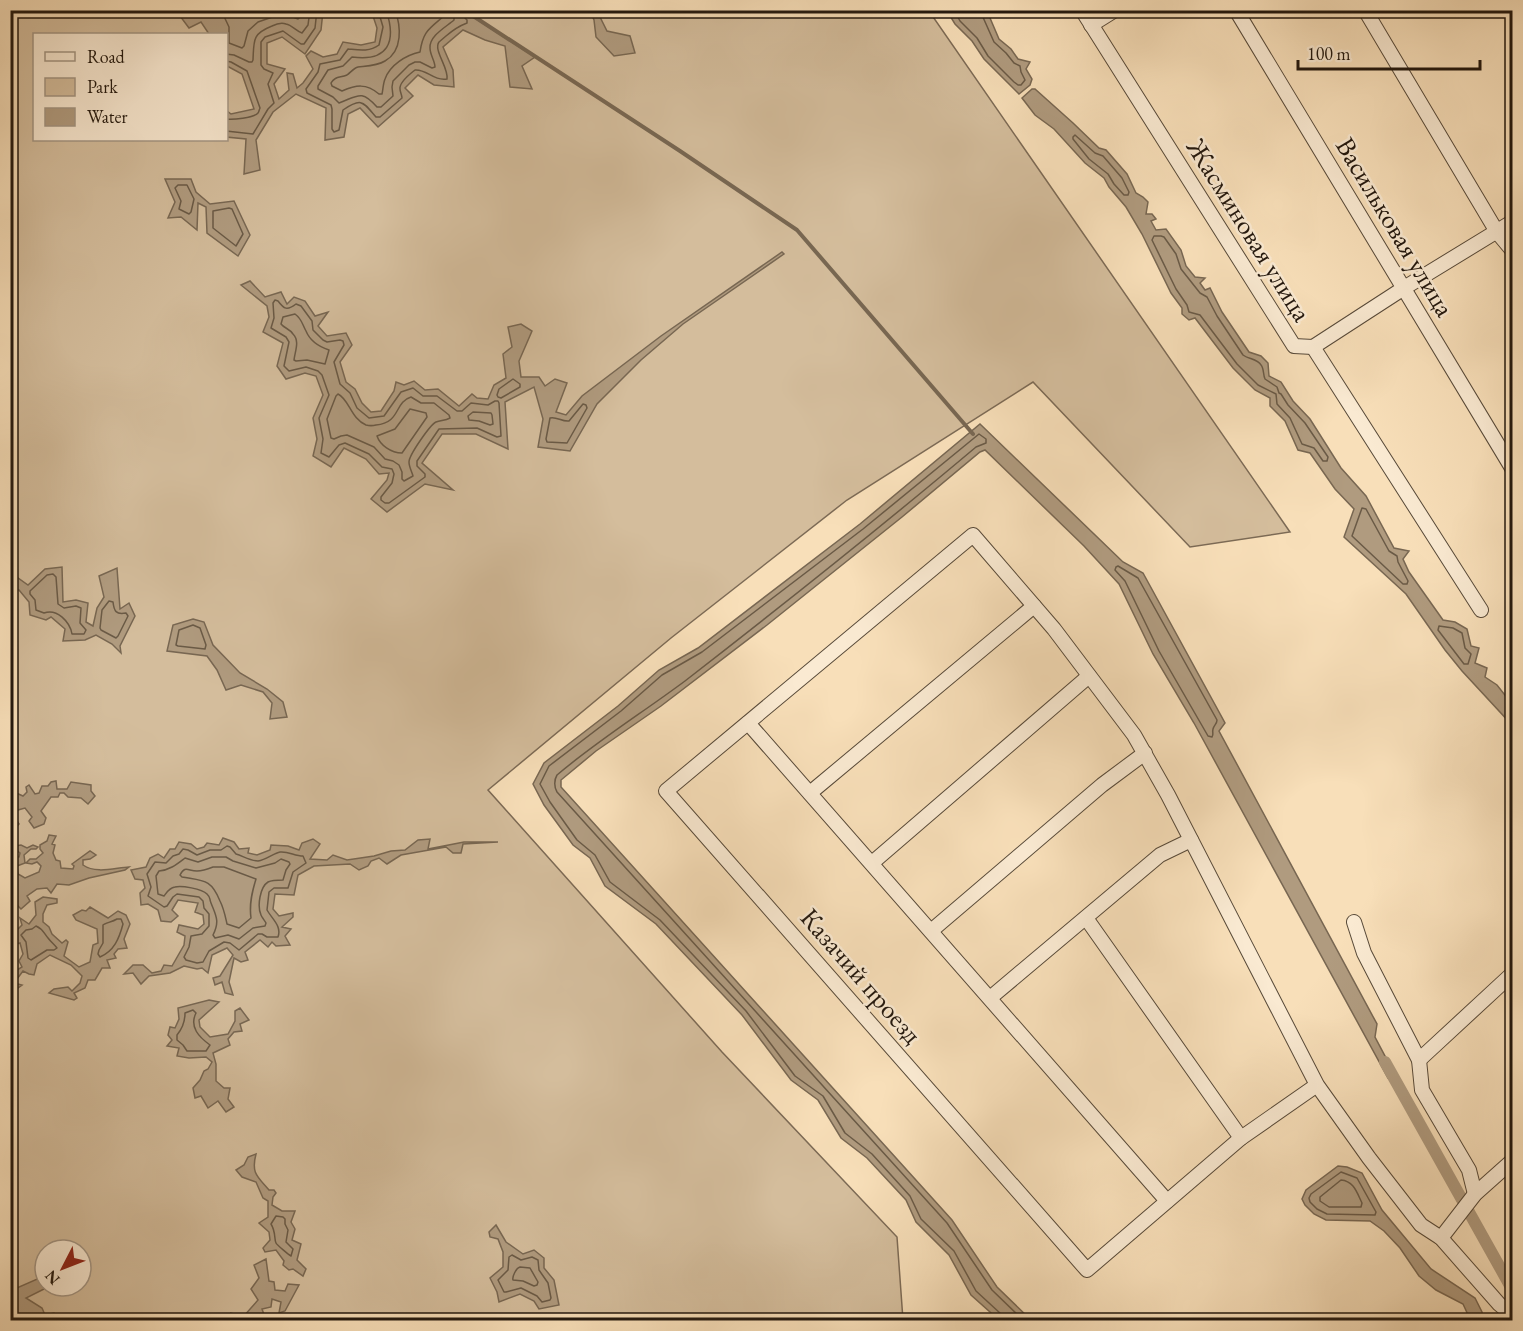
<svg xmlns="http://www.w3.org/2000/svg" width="1523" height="1331" viewBox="0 0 1523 1331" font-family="'EB Garamond',serif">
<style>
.green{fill:#d4bd9c;stroke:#7c6a55;stroke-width:1.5;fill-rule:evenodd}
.water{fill:#b09b7f;stroke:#786752;stroke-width:1.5}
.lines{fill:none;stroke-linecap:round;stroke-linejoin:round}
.shore{stroke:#6a5a46;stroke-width:1.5}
.stream{stroke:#786752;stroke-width:4}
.canal{stroke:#b09b7f;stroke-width:12}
.street-casing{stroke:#584a39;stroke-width:16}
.street{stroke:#faead2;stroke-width:14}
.labels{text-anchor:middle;stroke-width:5;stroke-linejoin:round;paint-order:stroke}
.street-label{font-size:27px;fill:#23180e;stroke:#faead2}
</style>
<rect width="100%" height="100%" fill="#f8dfb9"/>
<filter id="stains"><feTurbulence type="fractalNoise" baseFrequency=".00333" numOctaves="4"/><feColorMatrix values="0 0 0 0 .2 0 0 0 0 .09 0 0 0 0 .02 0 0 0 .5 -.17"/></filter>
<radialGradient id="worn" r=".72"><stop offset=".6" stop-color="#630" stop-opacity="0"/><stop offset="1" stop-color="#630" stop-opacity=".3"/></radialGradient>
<path class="green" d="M10,11H929L1290,532L1190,547L1033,382L847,500L671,638L488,790L722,1052L897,1237L903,1320H11ZM34,34H226V140H34ZM45,1250H81V1286H45Z"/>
<g class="water">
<path d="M183,11H323L321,30L305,54L282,37L267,43V64L285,69L274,84L279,99L289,90L287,73L293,74L297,88L303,83L313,69L306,56L311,51L323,57L337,54L343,42L361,45L375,42L377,28L371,10L464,11L535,57L522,66L532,89L510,87L505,46L485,40L463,30L443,47L453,70L454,87L434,85L418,75L405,88L413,96L378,127L360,108L348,114L344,137L325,140L326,108L296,94L273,112L256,140L260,170L244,174L246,139L226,137L227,111L231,114L254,109L242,74L227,66L226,34H209L201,22L189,28L180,16Z"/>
<path d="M590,11H597L607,31L630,36L635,53L614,56L596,37L594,20Z"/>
<path d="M947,11H987L999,39L1011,49L1018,59L1030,62L1026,69L1032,79L1030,85L1019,94L984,59L972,41L955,24Z"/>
<path d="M1032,89H1035L1073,123L1099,148L1106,150L1127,174L1136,193L1143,197L1148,202L1146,214H1152L1156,219L1151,221L1156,230L1166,229L1181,250L1186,266L1195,277L1205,278L1200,283L1205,290L1210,288L1222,312L1249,352L1261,356L1268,363L1269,376L1281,382L1293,401L1310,419L1341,468L1366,496L1394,548L1409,551L1403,559L1409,572L1443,620L1455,622L1467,629L1471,646L1479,648L1475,663L1487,668L1485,677L1497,685L1512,704V725L1462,671L1445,650L1406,594L1344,537L1354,509L1335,489L1310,453L1298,450L1285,421L1270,406V398L1255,390L1233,368L1195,318L1189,320L1182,314V308L1171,293L1142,234L1126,207L1109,187L1104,178L1085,163L1054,129L1035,115L1022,98Z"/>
<path d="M165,179H191L196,192L210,204L234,201L250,235L238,256L207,233L206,207L198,203L197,230L181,217L168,218L175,202Z"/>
<path d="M782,252L784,254L683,324L641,360L597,404L570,451L538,447L543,419L534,387L505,402L508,449L476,434H442L422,463L453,490L425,484L387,512L371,499L387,480L389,473L379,474L366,459L344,448L331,467L313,456L317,439L313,418L323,395L316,376L305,373L286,379L277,366L283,343L263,332L269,317L267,306L241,285L250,281L265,297L281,292L287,304L294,297L305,301L315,316L328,312L318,326L327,336L346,333L352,345L340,362L346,382L355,389L362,403L371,412L381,411L394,391L396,382L404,385L414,381L425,390L438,389L459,406L472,394L477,398L488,399L494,385L506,378L503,354L512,347L508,327L521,324L532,331L519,361L521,377H539L545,386L555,379L567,383L556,412L566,415L582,396L661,336Z"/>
<path d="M980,424L1123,562L1143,573L1225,723L1219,731L1377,1024L1375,1037L1395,1075L1388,1078L1194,723L1153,654L1119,584L1084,546L985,450L980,452L902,517L767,625L661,706L596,751L561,780V787L952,1220L997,1287L1031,1320H999L971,1295L949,1255L916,1222L906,1200L867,1158L841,1138L818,1100L791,1080L742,1015L656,924L605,886L590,858L573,845L544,805L533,784L544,763L618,706L659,670L698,648L860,524Z"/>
<path d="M62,567L63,602L76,600L88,603L86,622L93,626L97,608L104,597L99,576L117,568L120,609L129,603L135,616L120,646L121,653L112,644L96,635L85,640L63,641L65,629L51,617L46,620L30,615L29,602L19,590L11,589V573L28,585L45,569Z"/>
<path d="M193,619L204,622L213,645L240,673L267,689L283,702L287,717L270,719L272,703L263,692L241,685L226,690L217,670L207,656L167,651L173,625Z"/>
<path d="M11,781L15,786L14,792L23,796L27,792L26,787L29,785L35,794L39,793L42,786H48L51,782L56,781L57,789H67L71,782L91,785V791L95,796L88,804L81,798L68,797L64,793H60L58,797H51L41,811L46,818L44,824L34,828L29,821L32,817L25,808L18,810L13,815L19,824L13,831L11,828V812L15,808L12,802L14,798L11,794Z"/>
<path d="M49,835L56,836L52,844L55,845L53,853L56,860L60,861L61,868L73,869L74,866L72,864L90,851L96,855L90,859L83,860V865C96,874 114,868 129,867L125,870L89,878L69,885L57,884L51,893L47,888L37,889L27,896L30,901L21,909L15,903L16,898L11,895V856L19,857L20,853L15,849V846L21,845L27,848L33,845L38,847L36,849H31L24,855L25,863L17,866L18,874L25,878L39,872L41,866L37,862L32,864L26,863L30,859H36L43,853L40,849V845L47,841Z"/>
<path d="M223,838L234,842L239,849L249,848L248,853L257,855L270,850L271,845L288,846L299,850L302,843L313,839L320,844L310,859L327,860L333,855L347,860L374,856L391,851L405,850L418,840L430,839L428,849L464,842H498L463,844L461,853H453L446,847L401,855L387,864L379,858L371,861L368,866L359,870L350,864L314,866L298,875L294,895L275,894L273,909L279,916L293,913V917L282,927L291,929L285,936L290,945L276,946L272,942L268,947L260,940L245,952L248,960L241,962L234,958L229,982L233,995L225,993L222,982L215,985L213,978L220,976L233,955L227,948L212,955L208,973L202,968L197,969L184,966L170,973L149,976L141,984L133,973L124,974L133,965H143L152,973L161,971L164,965L172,966L184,945L185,936L177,932L179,925L198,929L204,924L203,915L195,912L198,903L178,900L172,910L178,916L171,922L161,921L158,910L148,904L141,905L140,893L145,888L143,880L135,879L131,870L146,867L150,858L158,854L164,858L170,849H175L179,842L191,844L197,849L204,847L207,843L219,845Z"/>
<path d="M43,897L57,899V903L47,905L43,914V922L49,927L52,934L62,943L66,940L68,942L64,956L79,967L90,962L93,945L98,943L97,929L76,920L73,915L82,910L86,911L90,907L108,918L118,911L126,915L130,924L124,939L127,948L118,949L114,954L116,958L107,960L110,968H102L95,980H88L85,988L74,993L77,998L74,1000L49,993L54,989L68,987L72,991L80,983L82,976L71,965L50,955L37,964L34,975L29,974L23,971L14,983L22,985L11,993V961L12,963L14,972L22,967L19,961L23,954L20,943L16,944L12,935L22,925L20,918L29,924L36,915L35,902Z"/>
<path d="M209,1000L219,1002L199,1020L200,1027L210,1037L228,1034L235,1021V1011L240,1008L249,1020L240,1024L242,1031L234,1032L228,1039L230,1045L213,1053L216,1064V1081L224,1088H230L228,1099L234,1107L226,1112L218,1101L208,1108L201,1096L195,1098L193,1088L200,1080L204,1071L208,1069L212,1062L206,1057L189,1058L177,1056L179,1048L167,1046L172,1040L168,1035L170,1027L175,1028L179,1019L178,1008Z"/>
<path d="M256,1154C251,1173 257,1176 269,1190H274L276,1193L273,1197L272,1205L282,1211H295L291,1222L295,1229L292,1240L301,1244L297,1260L306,1269L303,1276L293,1269L289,1270L283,1265L284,1261L276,1250L265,1252L263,1248L270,1240L269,1232L259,1223L268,1217V1201L263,1198L256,1182L242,1177L236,1170L244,1165L248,1157Z"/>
<path d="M1338,1166L1347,1167L1362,1173L1382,1210L1431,1269L1475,1298L1482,1312L1483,1320H1470L1469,1317L1463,1304L1436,1290L1419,1276L1400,1248L1384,1231L1370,1221L1326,1220L1314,1214L1305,1205L1302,1199L1306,1190Z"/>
<path d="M496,1225L506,1242L523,1254L534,1250L544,1258V1268L554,1280L559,1305L539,1309L534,1301L520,1294L499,1302L497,1292L490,1278L503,1267V1252L498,1239L490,1237L489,1232Z"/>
<path d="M266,1259L269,1281L274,1282L275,1290L285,1291L288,1284L299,1285L285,1311L279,1313L281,1302L272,1299L271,1307L262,1309L266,1320H232L231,1313L243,1317L258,1300L251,1289L259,1278L254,1265Z"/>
<path d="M44,1276L45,1286H50L26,1298L42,1308L45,1315L54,1313L61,1320H11V1286L17,1288Z"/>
</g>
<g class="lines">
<g class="shore">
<path d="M221,10L229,27V43L242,48L244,46L248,31L258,22L281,14L288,15L298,19L300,17L301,10"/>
<path d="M378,10L383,27L379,45C369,52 359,50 348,49L340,60L320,64L318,72L306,89L307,93L331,105L332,109V129L334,132L339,130L343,110C362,97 363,102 376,117H380L402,98C402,95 400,92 400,89C399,82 410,74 415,70C427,69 433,81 447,79C449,68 433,50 439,42C439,42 446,36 446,36C453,30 459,26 467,23V20L463,16L462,10"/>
<path d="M386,10C397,42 388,62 352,57L343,66L328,70L318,86V89L333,97L339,103C358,96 361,89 377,107H381L393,96L392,87L393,81L409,65L415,62H420L432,68L435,67C435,61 430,55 430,48C429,36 446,27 454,20V10"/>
<path d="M395,10C401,26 403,51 385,61C377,66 367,66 358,67C354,68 351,72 347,75C340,78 335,76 331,83L332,86L342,91C356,85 366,83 379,94H382C383,90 383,84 385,79C390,65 406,55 420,52C423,31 429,29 444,16L445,10"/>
<path d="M954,10L960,21L977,38L988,56L1014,82L1018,85H1021L1025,80L1021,72L1020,66L1014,63L1006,53L994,42L982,15V10"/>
<path d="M226,54L234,55L249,62H252L253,60C254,40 252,34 272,26C276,24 281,22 286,24C292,25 296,31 302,33L308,25L310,10"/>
<path d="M226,61L231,62L247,71L260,108C259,110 259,112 258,113C254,118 232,120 226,119"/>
<path d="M226,131L253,134L268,109L274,103L268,84L273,73L264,69L261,65V42L265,37L283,31L301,44H304L315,28L317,10"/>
<path d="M1075,135L1095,153L1103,156L1122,178L1129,192L1128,195H1124L1114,184L1108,174L1089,159L1073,139V137Z"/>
<path d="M178,185H187L194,199L191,212L189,214L179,209L181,201L175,188Z"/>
<path d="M229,208L232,209L243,234L236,246L213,228V211Z"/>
<path d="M1161,236L1164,237L1176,254L1181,269L1200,293L1207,297L1217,316L1243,355C1248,359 1258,359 1261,365C1264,368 1263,375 1265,379L1277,387L1279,393L1281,394L1288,405L1305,423L1328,457L1327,461H1323L1314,448L1302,444L1290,418L1277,404L1276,394L1258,385L1237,364L1200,315L1189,312L1187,305L1176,289L1152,240L1154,236Z"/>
<path d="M275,300L278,301C284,309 287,311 296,304L301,306L312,321L313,330L323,340L327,342L340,340L343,341L344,345L334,362L340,384L350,393L357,408L369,418L384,416L401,392L413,388L423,396H437L457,411H462L471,403L488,405L495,401H498L499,403L501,436L497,437L477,428L439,429L417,461V466L425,474V477L389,503H385L381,500V497L392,483L394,474L392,469L382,467L369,454L345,443L339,445L329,457L321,453L323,439L319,418L329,395L322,375L318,371L306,367L289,371L284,366L289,342L286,337L271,328L274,318L273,303Z"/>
<path d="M295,314C302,319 302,324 306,331C310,341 320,347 329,350L325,364L307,360L296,361L294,360C295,351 300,341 293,334C290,329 284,328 281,324L283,317Z"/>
<path d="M513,379L520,384V387L501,398L498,397L497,395L499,389Z"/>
<path d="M338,394C349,399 351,419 366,425C370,426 372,426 376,425C401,423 394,402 411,397L421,403H434L449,415L450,418C445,421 441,420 436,422C430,425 409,455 409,462C409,467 412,472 413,476L404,481L402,479V472L399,465L393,461L385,459L374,447L347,435L341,436L334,439L331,438L327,419L336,396Z"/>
<path d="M583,404L586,405L587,408L567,443L547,442L546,439L550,418C556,416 562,422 569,421Z"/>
<path d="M410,409L426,413L427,417L402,453C391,453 380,445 377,436L395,429Z"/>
<path d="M473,412L491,413L492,415L493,424L490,425L479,421L469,420L468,416Z"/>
<path d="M1362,508L1366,509L1389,551L1397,556L1398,562L1408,581L1407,584H1403L1352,536Z"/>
<path d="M1118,566L1138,578L1217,720C1217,724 1214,725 1213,729C1212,733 1214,734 1212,737L1208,736L1159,651L1125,581L1115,570L1116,567Z"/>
<path d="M53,574L56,577L58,604L64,608L76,606L81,608L80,623L86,630L84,634H72C70,622 57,608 44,613L36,610L35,600L30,594V591L47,575Z"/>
<path d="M109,601L113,602C114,611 116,615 126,613L128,616L118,636L116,638L101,630L100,628L102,610Z"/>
<path d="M193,625L200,628L206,645L205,649L178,646L176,645L179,630Z"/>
<path d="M1439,626L1453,628L1462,633L1465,648L1471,654L1468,664H1464L1438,630Z"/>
<path d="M227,846L230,847L236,854C243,856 250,861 258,861C266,860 274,853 280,852C288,851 295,856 303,856L306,863L293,872L288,888H274L269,892L267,910C272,919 282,926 278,937H267L262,934H258L239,950L230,943L224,942L209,951L203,962L197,963L186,960L184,957L189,947L191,936L202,934L209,926V914L204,908L203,901L199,897L177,894L173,897L167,906L164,907L148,896L151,887L147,874L155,862L166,863L173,856L179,854L183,849L188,850L197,855L210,850H221Z"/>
<path d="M212,857H226L233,861L256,868L275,863L281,859L289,862L290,864L286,870L283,880C278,880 272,880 268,882C260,887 257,906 261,915C261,916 265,921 266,923L265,926L253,928L239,939L228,935L215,938L213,935C220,921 216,916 211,903C209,898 211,898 207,894C202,889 181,885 175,887C169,888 167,892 164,896L158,894L156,876L159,871C170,870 177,864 185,858L198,862Z"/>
<path d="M213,867H224L256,879C252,892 249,904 251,918L239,928L227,924C225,915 224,909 220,901C211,879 204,881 182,877L180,875C185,865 188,871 197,871C203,871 208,869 213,867Z"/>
<path d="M117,919H121L123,924C119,939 114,951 100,957L98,954L99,950L103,943V925C105,923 112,922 117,919Z"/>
<path d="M36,926C43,929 43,932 48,938C51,942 54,944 57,948L54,950H47L31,960L28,958L26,942L21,935L26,930L32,929Z"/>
<path d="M193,1010L196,1013C189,1027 199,1037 210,1045L206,1051H187L183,1045L177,1040V1035C182,1029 185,1022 185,1013Z"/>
<path d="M1341,1172L1357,1178L1376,1212L1375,1215L1327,1214L1317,1209L1310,1202L1309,1198L1311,1194Z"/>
<path d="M1341,1180C1354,1181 1357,1193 1362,1203L1361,1207H1329L1320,1201V1197Z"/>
<path d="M276,1216L283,1217L285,1219V1224L288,1230L286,1242L293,1249L291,1256C289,1255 277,1245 276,1243C274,1239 276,1232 271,1224Z"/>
<path d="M512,1255L521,1260L532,1257L538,1260L539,1270L548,1283L551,1298L550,1300L542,1302L537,1296L521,1288L506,1292H504L498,1280L508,1270L509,1257Z"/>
<path d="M520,1267L530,1268L538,1282L537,1285L534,1286L523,1281L513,1280C512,1277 516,1268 520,1267Z"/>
<path d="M1003,1320L1001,1314L976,1291L954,1251L921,1219L910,1196L872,1154L845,1133L823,1096L795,1076L746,1011L660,920L610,882L595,855L577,840L550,802L540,784L549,766L621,711L662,675L702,652L863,529L979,434L986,439V443L976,447C881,527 783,605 685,681C642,713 597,741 557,775C554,780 554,787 557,792L947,1223L992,1290L1023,1320"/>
</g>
<path class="stream" d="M464,10L680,151L797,230L973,434"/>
<path class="canal" d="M1385,1062L1512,1289"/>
<g class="street-casing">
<g id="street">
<path d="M1082,10L1294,346L1313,347"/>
<path d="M1236,10L1512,468"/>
<path d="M1365,10L1497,232L1512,250"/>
<path d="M1510,10L1512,14"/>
<path d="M1091,25L1115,10"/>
<path d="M1313,347L1481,610"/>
<path d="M1313,347L1404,288L1512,222"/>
<path d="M748,723L1167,1201"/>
<path d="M810,793L1034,606"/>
<path d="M872,863L1089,676"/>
<path d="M1086,918L1241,1138"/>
<path d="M1354,922L1364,953L1419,1060L1422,1090L1469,1170L1475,1194"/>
<path d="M931,931L1102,785L1145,753"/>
<path d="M990,998L1160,855L1191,840"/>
<path d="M1419,1060L1512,974"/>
<path d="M1317,1085L1241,1138L1087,1270L666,791L973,535L1054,629L1134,735L1168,795L1317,1085L1369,1158L1421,1225L1441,1238L1499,1304L1512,1315"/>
<path d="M1441,1238L1475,1194L1512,1161"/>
</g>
</g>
<use href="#street" class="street"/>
</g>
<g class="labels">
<g class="street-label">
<text transform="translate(1395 227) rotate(59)" y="9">Васильковая улица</text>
<text transform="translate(1249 230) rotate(58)" y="9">Жасминовая улица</text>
<text transform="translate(861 976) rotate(49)" y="9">Казачий проезд</text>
</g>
</g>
<rect width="1523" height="1331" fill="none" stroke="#f8dfb9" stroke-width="36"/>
<rect x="12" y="12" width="1499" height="1307" fill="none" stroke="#23180e" stroke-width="3"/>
<rect x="18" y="18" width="1487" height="1295" fill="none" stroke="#23180e" stroke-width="1.5"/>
<rect x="33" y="33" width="195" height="108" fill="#faead2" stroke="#a49684" stroke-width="1.5"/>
<rect x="45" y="52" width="30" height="9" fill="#faead2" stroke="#a49684" stroke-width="1.5"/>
<text x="87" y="63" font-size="18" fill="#23180e">Road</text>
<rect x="45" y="78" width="30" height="18" fill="#d4bd9c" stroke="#a49684" stroke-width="1.5"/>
<text x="87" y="93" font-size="18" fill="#23180e">Park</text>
<rect x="45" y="108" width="30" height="18" fill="#b09b7f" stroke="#a49684" stroke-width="1.5"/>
<text x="87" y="123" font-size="18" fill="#23180e">Water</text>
<g transform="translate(63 1268) rotate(228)"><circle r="28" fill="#faead2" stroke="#a49684" stroke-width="1.5"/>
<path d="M0-4.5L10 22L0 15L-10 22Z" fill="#8f2418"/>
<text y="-9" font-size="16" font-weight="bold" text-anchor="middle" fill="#23180e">N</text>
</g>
<path d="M1298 60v9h182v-9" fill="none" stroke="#23180e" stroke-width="3"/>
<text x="1307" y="60" font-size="18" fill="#23180e" stroke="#faead2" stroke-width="4.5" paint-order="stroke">100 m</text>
<rect width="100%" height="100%" filter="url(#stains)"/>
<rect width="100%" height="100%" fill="url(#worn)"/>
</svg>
